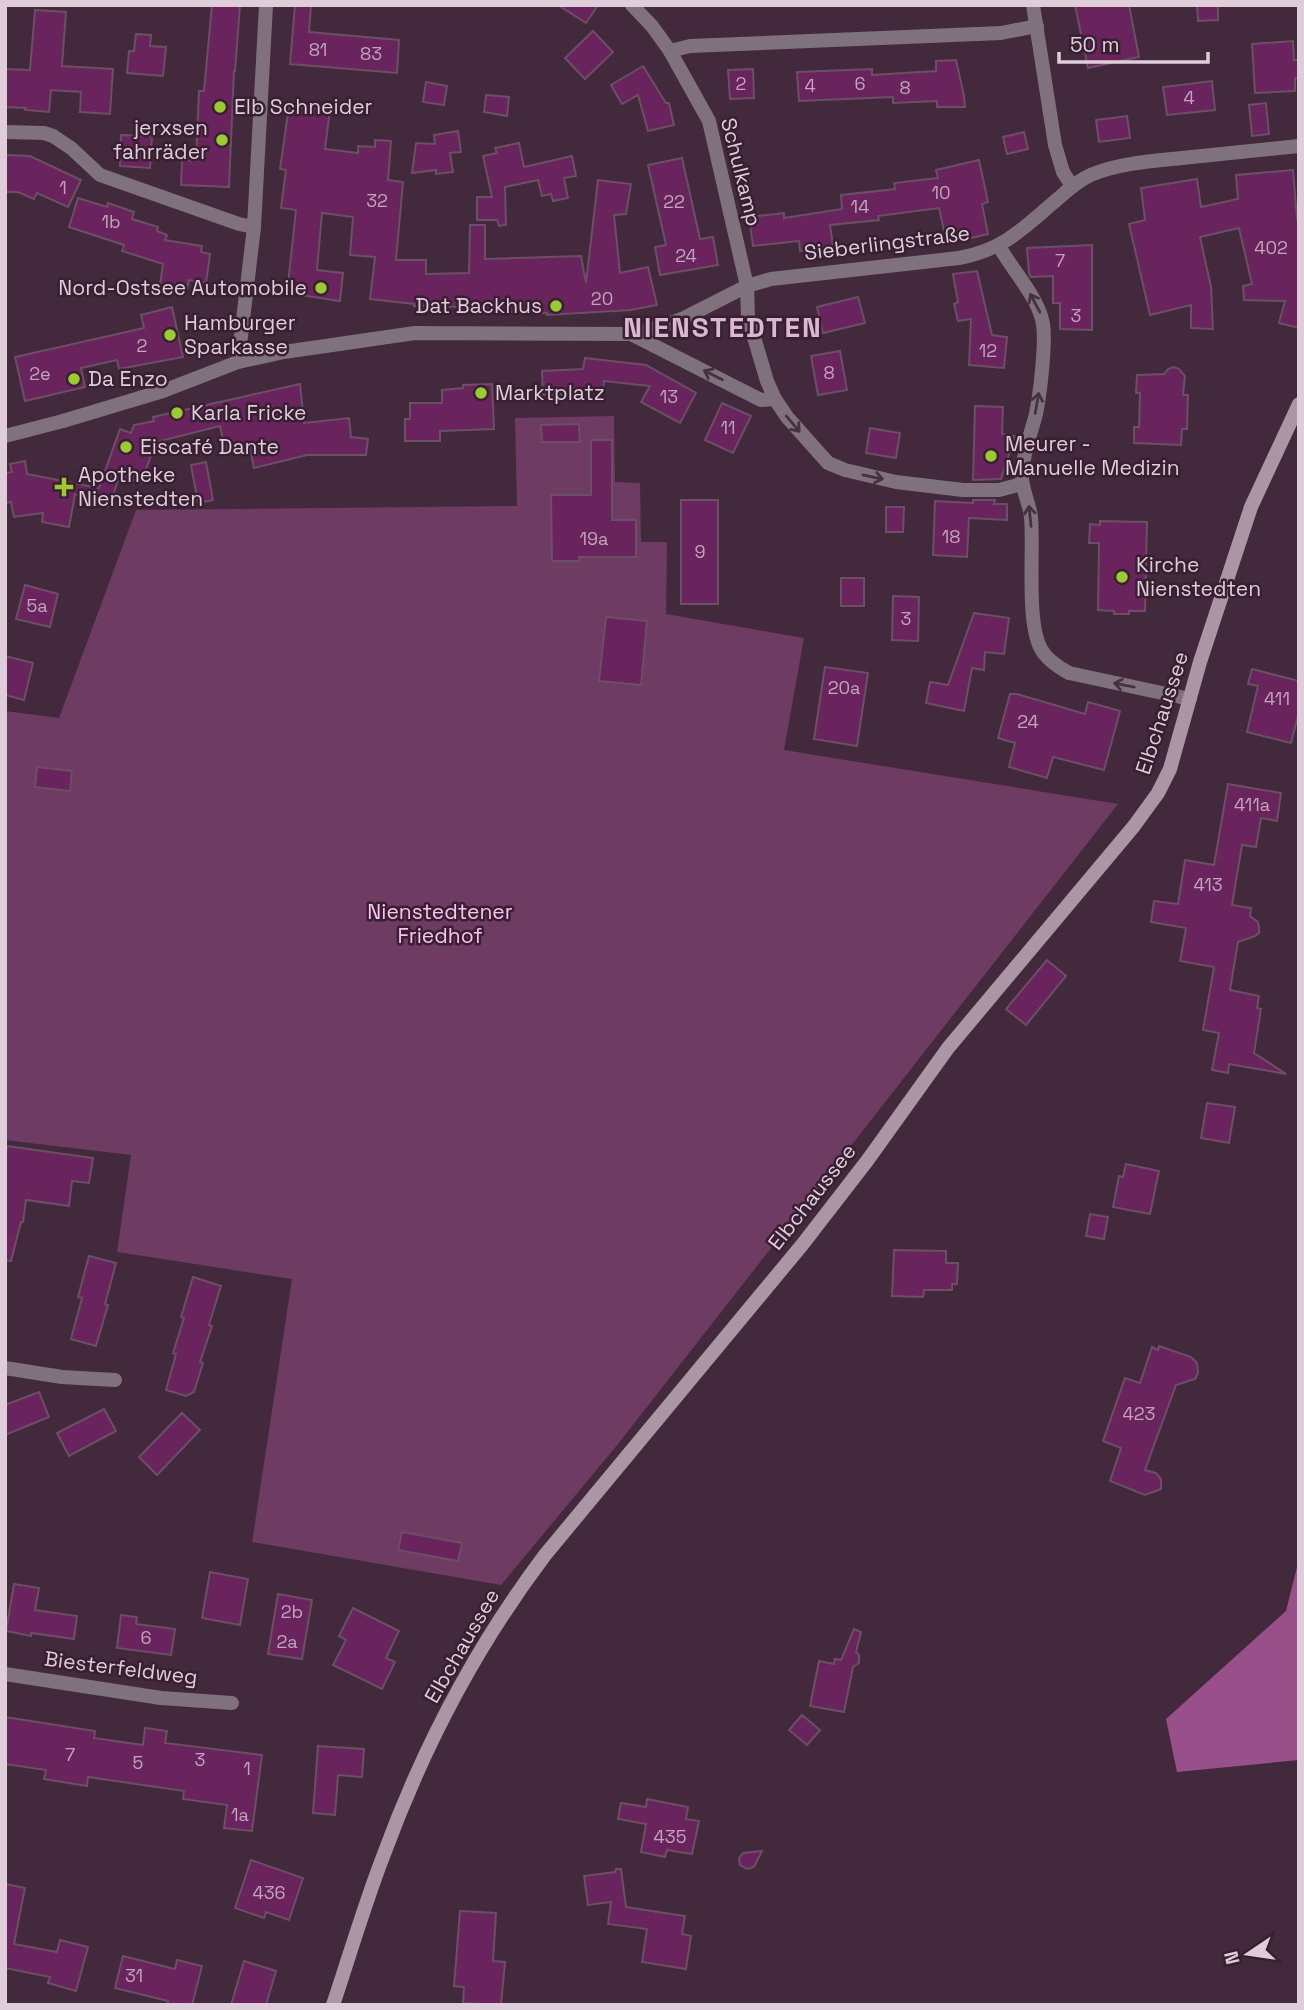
<svg xmlns="http://www.w3.org/2000/svg" width="1304" height="2010" viewBox="0 0 1304 2010" font-family="'Space Grotesk',sans-serif">
<style>
.green{fill:#6e3b63}
.forest{fill:#994f89}
.building{fill:#6a245d;stroke:#6b4f64;stroke-width:2}
.lines{fill:none;stroke-linecap:round;stroke-linejoin:round}
.minor{stroke:#80727c;stroke-width:14}
.tertiary{stroke:#80727c;stroke-width:14}
.secondary{stroke:#ab96a5;stroke-width:14}
.oneway{stroke:#463041}
.poi-dot{fill:#9cca31;stroke:#381f32;stroke-width:2.5}
.labels{text-anchor:middle;stroke-width:5;stroke-linejoin:round;paint-order:stroke}
.number-label{font-size:18px;fill:#c2a4bb}
.poi-label{font-size:21px;fill:#dfceda;stroke:#381f32;text-anchor:start}
.street-label{font-size:21px;fill:#dfceda;stroke:#381f32}
.park-label{font-size:21px;fill:#ffc1ef;stroke:#381f32}
.district-label{font-size:28px;font-weight:bold;letter-spacing:2px;fill:#d9b8d0;stroke:#381f32}
</style>
<rect width="100%" height="100%" fill="#42293c"/>
<path class="green" d="M614,416L615,482L640,483L641,542H667L666,614L804,638L784,750L1118,804L618,1444L501,1585L252,1542L292,1279L117,1252L131,1155L5,1140V711L59,718L136,510L517,506L515,418Z"/>
<path class="forest" d="M1299,1559V1760L1177,1772L1166,1719L1286,1611Z"/>
<g class="building">
<path d="M212,5H240L235,71H234L229,187L181,185L182,160L196,161L199,91H204Z"/>
<path d="M295,5H311L309,32L399,40L397,73L290,64Z"/>
<path d="M558,5H598L586,23Z"/>
<path d="M1075,5H1129L1139,57L1088,68Z"/>
<path d="M1197,5H1218V20L1198,21Z"/>
<path d="M35,10L66,12L62,66L113,69L110,114L80,112L81,92L51,90L49,112L25,110L26,108L5,107V69L30,70Z"/>
<path d="M593,31L613,52L585,79L565,58Z"/>
<path d="M136,34L151,35L150,46L166,47L163,76L127,73L129,51H134Z"/>
<path d="M1293,41L1294,60H1299V78H1295V91L1255,93L1252,44Z"/>
<path d="M956,60L964,96L965,107H937V101L893,103V97L799,101L797,72L872,69V75L936,71V61Z"/>
<path d="M643,66L666,103H669L674,125L648,131L638,95L622,104L611,85Z"/>
<path d="M753,69L754,98L730,99L728,70Z"/>
<path d="M1212,81L1215,110L1167,115L1163,87Z"/>
<path d="M426,82L447,86L444,105L423,102Z"/>
<path d="M486,95L509,97L507,116L484,112Z"/>
<path d="M1266,103L1269,134L1252,136L1249,105Z"/>
<path d="M289,106L330,110L325,149L358,153V146L375,147V140L391,141L388,180L403,182L396,260H426V274L469,273L470,225H485V259L581,256L586,283L598,180L631,184L626,214L614,215L620,273L648,267L657,305L631,310L547,315V313L468,311V307L414,306V304L370,299L375,257L350,255L353,217L322,213L317,270L343,273L340,301L287,293L296,210L281,208L286,170L280,169Z"/>
<path d="M1127,116L1130,138L1099,142L1096,120Z"/>
<path d="M458,131L461,152L450,153L453,172L436,174V170L412,173L416,143L435,144L434,135Z"/>
<path d="M1024,132L1028,149L1007,154L1003,137Z"/>
<path d="M121,135L152,136L150,168L120,166Z"/>
<path d="M519,143L524,167L572,156L576,176L564,178L568,198L553,201L551,194L542,196L538,180L505,187L506,225L499,226L497,220H477V197H492L483,156L497,153L495,148Z"/>
<path d="M5,155L30,156L81,180L68,207L37,193L34,199L18,192H5Z"/>
<path d="M682,158L700,239L713,237L718,265L660,275L655,247L666,245L648,165Z"/>
<path d="M979,160L988,202L982,204L988,234L947,244L939,208L878,216L879,220L830,225L833,246L800,251L799,241L753,246L749,217L784,213V218L842,209L841,195L895,189L894,183L938,178L936,170Z"/>
<path d="M1293,170L1297,219H1299V328L1279,323L1285,301L1244,300L1243,286L1252,284L1239,228L1200,237L1211,287L1213,329L1191,328V305L1150,315L1129,224L1145,220L1141,188L1197,179L1201,207L1238,199L1236,175Z"/>
<path d="M78,198L107,207L108,203L134,212L132,219L158,227L157,231L167,235L165,240L202,246L201,252L210,254L206,283L189,280L187,289L160,284L163,264L122,251L124,245L69,227Z"/>
<path d="M1092,245V330L1060,329V303H1053V276L1031,277L1029,273L1027,248Z"/>
<path d="M977,271L992,335L1007,337L1004,368L969,365L971,319L958,321L954,304L958,302L953,274Z"/>
<path d="M858,297L865,323L823,333L817,307Z"/>
<path d="M172,307L183,357L119,369L117,360L81,368L85,387L25,401L15,357L144,328L141,315Z"/>
<path d="M840,351L847,390L818,395L811,356Z"/>
<path d="M585,358L646,365L696,393L680,423L641,402L650,386L604,381L603,391L568,387V394L543,395L542,371L583,369Z"/>
<path d="M1174,367L1179,369L1185,376L1183,395H1188L1187,429H1182L1181,445L1134,443V427H1139L1140,393H1136L1137,375L1164,374L1168,369Z"/>
<path d="M300,384L304,423L349,418L351,437L368,439L366,455H307L254,468L249,444L225,449L220,426L156,442L141,483L120,475L109,507L75,494L69,527L42,522L43,513L14,517L11,502L5,503V473L12,472L10,464L25,461L27,474L99,488L120,429L131,433L134,425L154,421L153,417Z"/>
<path d="M492,384L494,429L440,431V441H405V419H410V403H442V390L463,388V385Z"/>
<path d="M722,403L751,416L733,453L705,440Z"/>
<path d="M975,406L1003,407L1002,434L1015,436L1001,479L973,480Z"/>
<path d="M579,424L580,442H542L541,425Z"/>
<path d="M870,428L900,433L896,458L866,453Z"/>
<path d="M591,440H612V520H636V557H579L580,561H552L551,495H591Z"/>
<path d="M206,462L213,500L198,503L191,465Z"/>
<rect x="681" y="500" width="37" height="104"/>
<path d="M973,500H995L994,504H1007V520L969,518L967,557L933,555L935,501L973,503Z"/>
<path d="M886,507H904L903,532H886Z"/>
<path d="M1100,521L1147,522L1145,611H1129V614H1114V611L1098,610L1099,543H1089L1090,524L1100,525Z"/>
<rect x="841" y="578" width="23" height="28"/>
<path d="M25,585L58,594L50,627L16,619Z"/>
<path d="M893,596L919,597L918,641L892,640Z"/>
<path d="M974,613L1009,618L1004,654L985,652L984,670L972,668L964,711L926,703L930,682L948,685Z"/>
<path d="M606,617L647,621L641,685L599,681Z"/>
<path d="M5,656L33,663L24,700L5,695Z"/>
<path d="M825,667L868,673L857,746L814,739Z"/>
<path d="M1252,669L1299,681V712L1291,743L1247,732L1258,686L1248,684Z"/>
<path d="M1010,694H1017L1085,714L1088,702L1120,711L1104,770L1053,757L1047,778L1009,767L1015,743L998,738Z"/>
<path d="M37,767L72,771L70,791L35,787Z"/>
<path d="M1228,784L1281,793L1277,821L1261,818L1256,847L1242,845L1232,905L1251,908L1250,916L1258,922L1259,927V933L1255,936L1238,942L1230,990L1259,996L1257,1008L1261,1009L1254,1053L1286,1074L1229,1064L1228,1073L1212,1070L1219,1033L1203,1030L1214,967L1180,961L1186,928L1151,922L1154,901L1178,904L1185,860L1214,865Z"/>
<path d="M1047,960L1066,976L1026,1025L1006,1009Z"/>
<path d="M1207,1103L1235,1107L1229,1143L1201,1138Z"/>
<path d="M7,1146L93,1158L89,1183L72,1181L69,1206L26,1200L23,1222H21L11,1261L5,1260V1159Z"/>
<path d="M1126,1164L1159,1171L1150,1214L1113,1207L1119,1176L1123,1177Z"/>
<path d="M1090,1214L1108,1217L1104,1239L1086,1236Z"/>
<path d="M894,1250L946,1251V1263H958L957,1284H952V1290H924L923,1297L892,1296Z"/>
<path d="M89,1256L116,1263L105,1304L108,1305L96,1346L71,1339L82,1298L78,1297Z"/>
<path d="M193,1277L221,1286L209,1325L212,1326L200,1362L203,1363L194,1392L186,1396L166,1390L176,1354L173,1353L184,1318L181,1317Z"/>
<path d="M1159,1346L1191,1357L1197,1363L1198,1373L1195,1379L1176,1385L1145,1470L1156,1473L1161,1479V1489L1145,1495L1110,1481L1121,1448L1103,1441L1125,1378L1140,1383L1152,1347L1158,1350Z"/>
<path d="M39,1392L49,1417L5,1435V1405Z"/>
<path d="M104,1409L116,1431L69,1456L57,1433Z"/>
<path d="M182,1413L200,1430L157,1475L139,1457Z"/>
<path d="M402,1532L462,1543L458,1561L398,1550Z"/>
<path d="M210,1572L248,1579L240,1625L202,1618Z"/>
<path d="M14,1584L39,1588L35,1610L77,1616L74,1639L31,1633V1636L6,1631Z"/>
<path d="M278,1594L312,1600L302,1659L268,1654Z"/>
<path d="M353,1608L399,1631L386,1658L395,1662L382,1689L333,1665L346,1640L339,1636Z"/>
<path d="M121,1615L137,1617L136,1624L175,1629L171,1655L117,1648Z"/>
<path d="M854,1629L861,1632L856,1652L859,1655V1663L853,1667L844,1712L810,1706L819,1661L834,1664L835,1659L841,1660Z"/>
<path d="M802,1715L820,1730L807,1745L789,1730Z"/>
<path d="M5,1717L95,1731L94,1738L143,1745L145,1728L167,1731L165,1743L262,1755L252,1831L224,1828L227,1805L183,1799L184,1791L88,1777L87,1786L44,1779L46,1770L5,1764Z"/>
<path d="M318,1746L364,1749L362,1777L338,1775L335,1815L313,1813Z"/>
<path d="M647,1799L688,1807L686,1819L699,1821L692,1854L667,1850L665,1857L641,1852L646,1824L618,1819L621,1803L646,1807Z"/>
<path d="M762,1851L754,1867L747,1869L740,1865L739,1858L743,1853Z"/>
<path d="M251,1860L303,1878L289,1920L266,1912L264,1918L235,1908Z"/>
<path d="M616,1869H621L626,1907L685,1916L682,1934L691,1936L686,1969L642,1962L647,1929L608,1924L611,1902L588,1905L584,1876L615,1872Z"/>
<path d="M5,1884L25,1888L14,1944L57,1952L60,1940L88,1947L76,1991L48,1983L50,1977L5,1968Z"/>
<path d="M460,1911L496,1913L493,1961L505,1962L501,2005L463,2003L464,1987L454,1986Z"/>
<path d="M123,1956L175,1969L177,1960L202,1966L192,2005H167L168,2001L115,1988Z"/>
<path d="M244,1961L276,1971L266,2005H231Z"/>
</g>
<g class="lines">
<g class="minor">
<path d="M632,5L652,26L670,51L709,121L747,286L748,317L767,381L775,399L787,417L828,463L845,470L896,482L963,490H999L1022,484"/>
<path d="M1033,5L1055,145L1063,172L1072,186"/>
<path d="M670,51L690,46L1001,33L1037,26"/>
<path d="M5,132L44,133L53,136L71,148L100,175L239,224L254,227"/>
<path d="M999,246C1012,270 1039,298 1043,324C1046,344 1040,394 1036,414C1031,433 1024,451 1022,471C1020,486 1029,501 1031,517C1034,551 1026,621 1041,649C1047,660 1058,667 1069,673L1190,699"/>
<path d="M631,334L761,400L775,399"/>
<path d="M238,362L254,227L266,5"/>
<path d="M5,1368L62,1377L115,1380"/>
<path d="M5,1674L161,1698L232,1703"/>
</g>
<path class="tertiary" d="M5,436L63,421L163,391L238,362L284,352L415,333L631,334L668,324L684,318L747,286L771,279L959,258C1002,250 1022,230 1054,202C1066,192 1078,180 1093,174C1120,163 1152,161 1182,158C1221,154 1260,150 1299,146"/>
<path class="secondary" d="M333,2005C350,1954 365,1903 384,1854C423,1748 477,1645 545,1555L802,1245L867,1161L948,1048L1134,826L1158,793L1170,769L1200,662L1251,507L1299,404"/>
</g>
<defs><path id="oneway-shaft" d="M-6 0H5M1.5-3L5.5 0L1.5 3" fill="none" stroke-width="1.6" stroke-linecap="round" stroke-linejoin="round" transform="scale(1.75)"/></defs>
<g class="oneway">
<use href="#oneway-shaft" transform="translate(1035 303) rotate(-118)"/>
<use href="#oneway-shaft" transform="translate(713 375) rotate(-153)"/>
<use href="#oneway-shaft" transform="translate(1037 403) rotate(-80)"/>
<use href="#oneway-shaft" transform="translate(793 424) rotate(50)"/>
<use href="#oneway-shaft" transform="translate(873 477) rotate(12)"/>
<use href="#oneway-shaft" transform="translate(1030 516) rotate(-96)"/>
<use href="#oneway-shaft" transform="translate(1124 685) rotate(-169)"/>
</g>
<g class="poi-dot">
<circle cx="220" cy="107" r="7"/>
<circle cx="222" cy="140" r="7"/>
<circle cx="321" cy="288" r="7"/>
<circle cx="556" cy="306" r="7"/>
<circle cx="170" cy="335" r="7"/>
<circle cx="74" cy="379" r="7"/>
<circle cx="481" cy="393" r="7"/>
<circle cx="177" cy="413" r="7"/>
<circle cx="126" cy="447" r="7"/>
<circle cx="991" cy="456" r="7"/>
<path d="M60.5 476.5h7v7h7v7h-7v7h-7v-7h-7v-7h7z"/>
<circle cx="1122" cy="577" r="7"/>
</g>
<g class="labels">
<g class="number-label">
<text x="318" y="56">81</text>
<text x="371" y="60">83</text>
<text x="741" y="90">2</text>
<text x="860" y="90">6</text>
<text x="810" y="92">4</text>
<text x="905" y="94">8</text>
<text x="1189" y="104">4</text>
<text x="63" y="194">1</text>
<text x="941" y="199">10</text>
<text x="377" y="207">32</text>
<text x="674" y="208">22</text>
<text x="860" y="213">14</text>
<text x="111" y="228">1b</text>
<text x="1271" y="254">402</text>
<text x="686" y="262">24</text>
<text x="1060" y="267">7</text>
<text x="602" y="305">20</text>
<text x="1076" y="322">3</text>
<text x="142" y="352">2</text>
<text x="988" y="357">12</text>
<text x="829" y="379">8</text>
<text x="40" y="380">2e</text>
<text x="669" y="403">13</text>
<text x="728" y="434">11</text>
<text x="951" y="543">18</text>
<text x="594" y="545">19a</text>
<text x="700" y="558">9</text>
<text x="37" y="612">5a</text>
<text x="906" y="625">3</text>
<text x="844" y="694">20a</text>
<text x="1277" y="705">411</text>
<text x="1028" y="728">24</text>
<text x="1252" y="811">411a</text>
<text x="1208" y="891">413</text>
<text x="1139" y="1420">423</text>
<text x="292" y="1618">2b</text>
<text x="146" y="1644">6</text>
<text x="287" y="1648">2a</text>
<text x="70" y="1761">7</text>
<text x="200" y="1766">3</text>
<text x="138" y="1769">5</text>
<text x="247" y="1775">1</text>
<text x="240" y="1821">1a</text>
<text x="670" y="1843">435</text>
<text x="269" y="1899">436</text>
<text x="134" y="1982">31</text>
</g>
<g class="poi-label">
<text x="234" y="114">Elb Schneider</text>
<text x="208" y="135" text-anchor="end">jerxsen<tspan x="208" dy="24">fahrräder</tspan></text>
<text x="307" y="295" text-anchor="end">Nord-Ostsee Automobile</text>
<text x="542" y="313" text-anchor="end">Dat Backhus</text>
<text x="184" y="330">Hamburger<tspan x="184" dy="24">Sparkasse</tspan></text>
<text x="88" y="386">Da Enzo</text>
<text x="495" y="400">Marktplatz</text>
<text x="191" y="420">Karla Fricke</text>
<text x="1005" y="451">Meurer -<tspan x="1005" dy="24">Manuelle Medizin</tspan></text>
<text x="140" y="454">Eiscafé Dante</text>
<text x="78" y="482">Apotheke<tspan x="78" dy="24">Nienstedten</tspan></text>
<text x="1136" y="572">Kirche<tspan x="1136" dy="24">Nienstedten</tspan></text>
</g>
<g class="street-label">
<text transform="translate(741 172) rotate(76)" y="7">Schulkamp</text>
<text transform="translate(887 243) rotate(-7)" y="7">Sieberlingstraße</text>
<text transform="translate(1162 713) rotate(-72)" y="7">Elbchaussee</text>
<text transform="translate(812 1197) rotate(-52)" y="7">Elbchaussee</text>
<text transform="translate(462 1646) rotate(-60)" y="7">Elbchaussee</text>
<text transform="translate(121 1668) rotate(7)" y="7">Biesterfeldweg</text>
</g>
<g class="park-label">
<text x="440" y="919">Nienstedtener<tspan x="440" dy="24">Friedhof</tspan></text>
</g>
<g class="district-label">
<text x="723" y="337">NIENSTEDTEN</text>
</g>
</g>
<rect width="1304" height="2010" fill="none" stroke="#dfceda" stroke-width="14"/>
<g transform="translate(1248 1954) rotate(257)" stroke="#381f32" stroke-width="5" paint-order="stroke">
<path d="M0-5L12 26L0 18L-12 26Z" fill="#dfceda"/>
<text y="-10" font-size="19" font-weight="bold" text-anchor="middle" fill="#dfceda">N</text>
</g>
<path d="M1059 52v10h149v-10" fill="none" stroke="#dfceda" stroke-width="3.5"/>
<text x="1070" y="52" font-size="21" fill="#dfceda" stroke="#381f32" stroke-width="5" paint-order="stroke">50 m</text>
</svg>
